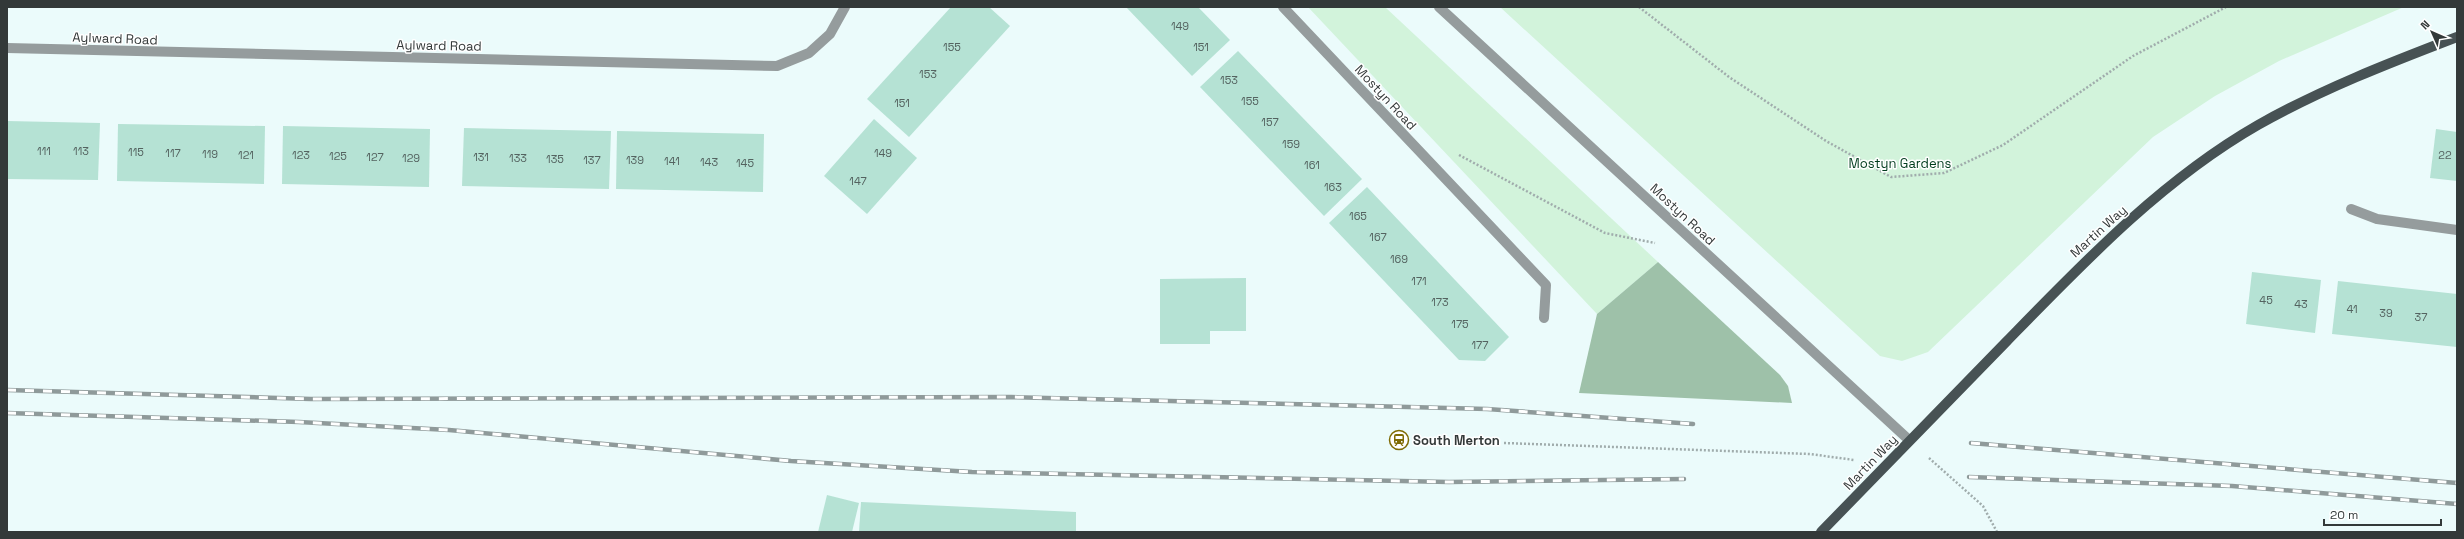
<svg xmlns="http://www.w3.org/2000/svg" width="2464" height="539" viewBox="0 0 2464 539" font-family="'Space Grotesk',sans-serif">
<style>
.green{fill:#d2f3db}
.forest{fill:#9ec1a9}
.building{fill:#b5e2d4}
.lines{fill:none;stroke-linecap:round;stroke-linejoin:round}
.path{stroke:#a0acac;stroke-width:2.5;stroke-dasharray:2 2;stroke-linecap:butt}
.minor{stroke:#959c9d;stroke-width:10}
.major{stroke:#475254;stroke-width:10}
.rail-casing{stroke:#8f9a9a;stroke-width:4.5}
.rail{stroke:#fff;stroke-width:3;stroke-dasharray:9;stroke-linecap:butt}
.labels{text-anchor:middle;stroke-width:3;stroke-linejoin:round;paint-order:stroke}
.number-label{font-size:11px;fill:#546360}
.street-label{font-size:13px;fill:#333939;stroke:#fff}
.park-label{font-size:13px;fill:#003c1d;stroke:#fff}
.poi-label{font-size:13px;font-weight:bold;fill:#333939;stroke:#fff;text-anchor:start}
</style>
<rect width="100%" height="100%" fill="#ebfbfb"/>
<g class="green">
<path d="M1308,7H1385L1658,262L1597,314Z"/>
<path d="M1500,7H2404L2279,61L2215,96L2153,137L1928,352L1902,361L1880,356Z"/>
</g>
<path class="forest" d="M1658,262L1780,375L1788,386L1792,403L1579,393L1597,314Z"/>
<g class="building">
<path d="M951,7H989L1010,26L909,137L867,99Z"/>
<path d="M1126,7H1198L1230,40L1192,76Z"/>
<path d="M1238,51L1362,179L1324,216L1200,87Z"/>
<path d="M874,119L917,158L867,214L824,176Z"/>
<path d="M7,121L100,123L98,180L7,179Z"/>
<path d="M118,124L265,126L264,184L117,181Z"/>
<path d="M283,126L430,129L429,187L282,184Z"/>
<path d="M464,128L611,131L609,189L462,186Z"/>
<path d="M2436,129L2457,132V181L2430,178Z"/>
<path d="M617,131L764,134L763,192L616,189Z"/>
<path d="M1367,187L1509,337L1485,361L1459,360L1329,223Z"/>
<path d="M2252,272L2321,280L2315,333L2246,324Z"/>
<path d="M1246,278V331H1210V344H1160V279Z"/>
<path d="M2338,281L2457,294V347L2332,334Z"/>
<path d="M827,495L859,503L852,532H818Z"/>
<path d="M861,502L1076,512V532H859Z"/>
</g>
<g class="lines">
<g class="path">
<path d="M1639,7L1729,77L1826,141L1891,177L1944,173L2003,145L2133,56L2226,7"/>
<path d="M1459,155L1605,233L1655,243"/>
<path d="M1504,443L1810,454L1854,460"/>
<path d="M1929,458L1983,506L1997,532"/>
</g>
<g class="minor">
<path d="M1283,7L1546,285L1544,318"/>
<path d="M1439,7L1909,440"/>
<path d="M7,48L777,66L809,53L830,34L845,7"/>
<path d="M2351,209L2377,219L2457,230"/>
</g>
<path class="major" d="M1821,532C1883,468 1945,404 2007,341C2084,262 2162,180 2258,125C2322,89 2389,63 2457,37"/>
<g class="rail-casing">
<g id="rail">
<path d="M7,390L311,399L1011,397L1487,409L1693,424"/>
<path d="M7,413L299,422L449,430L791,461L972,472L1449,482L1684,479"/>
<path d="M1971,443L2457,483"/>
<path d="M1969,477L2232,486L2457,504"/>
</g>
</g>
<use href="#rail" class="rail"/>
</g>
<defs>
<g id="station-ring" transform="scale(1)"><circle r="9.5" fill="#fff" stroke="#7f6b04" stroke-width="1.5"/><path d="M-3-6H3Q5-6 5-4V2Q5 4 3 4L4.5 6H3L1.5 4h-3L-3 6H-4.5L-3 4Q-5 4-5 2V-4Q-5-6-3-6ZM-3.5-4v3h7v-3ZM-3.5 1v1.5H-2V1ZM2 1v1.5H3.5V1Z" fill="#7f6b04"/></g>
</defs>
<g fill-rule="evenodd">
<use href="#station-ring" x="1399" y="440"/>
</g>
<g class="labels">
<g class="number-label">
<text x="1180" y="30">149</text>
<text x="952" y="51">155</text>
<text x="1201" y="51">151</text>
<text x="928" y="78">153</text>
<text x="1229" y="84">153</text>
<text x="1250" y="105">155</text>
<text x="902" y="107">151</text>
<text x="1270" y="126">157</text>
<text x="1291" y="148">159</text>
<text x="44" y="155">111</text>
<text x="81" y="155">113</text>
<text x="136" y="156">115</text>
<text x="173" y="157">117</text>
<text x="883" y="157">149</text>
<text x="210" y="158">119</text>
<text x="246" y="159">121</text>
<text x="301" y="159">123</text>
<text x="2445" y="159">22</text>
<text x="338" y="160">125</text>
<text x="375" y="161">127</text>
<text x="481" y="161">131</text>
<text x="411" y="162">129</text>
<text x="518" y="162">133</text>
<text x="555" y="163">135</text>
<text x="592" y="164">137</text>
<text x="635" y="164">139</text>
<text x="672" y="165">141</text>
<text x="709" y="166">143</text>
<text x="745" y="167">145</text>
<text x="1312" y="169">161</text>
<text x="858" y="185">147</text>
<text x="1333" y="191">163</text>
<text x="1358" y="220">165</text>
<text x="1378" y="241">167</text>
<text x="1399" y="263">169</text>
<text x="1419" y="285">171</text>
<text x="2266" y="304">45</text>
<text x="1440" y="306">173</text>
<text x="2301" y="308">43</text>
<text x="2352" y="313">41</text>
<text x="2386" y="317">39</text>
<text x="2421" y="321">37</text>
<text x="1460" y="328">175</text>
<text x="1480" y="349">177</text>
</g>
<g class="street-label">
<text transform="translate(115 38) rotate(2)" y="5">Aylward Road</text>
<text transform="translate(439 45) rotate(1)" y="5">Aylward Road</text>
<text transform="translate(1386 97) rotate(47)" y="5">Mostyn Road</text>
<text transform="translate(1683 214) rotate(43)" y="5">Mostyn Road</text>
<text transform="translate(2098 231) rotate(-42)" y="5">Martin Way</text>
<text transform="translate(1870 462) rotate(-46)" y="5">Martin Way</text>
</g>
<g class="park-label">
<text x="1900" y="168">Mostyn Gardens</text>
</g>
<g class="poi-label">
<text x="1413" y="445">South Merton</text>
</g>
</g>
<rect width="2464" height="539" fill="none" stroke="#333939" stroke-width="16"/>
<g transform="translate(2432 32) rotate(315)" stroke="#ffffff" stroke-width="3" paint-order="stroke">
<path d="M0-3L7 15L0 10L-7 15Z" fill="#333939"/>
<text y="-6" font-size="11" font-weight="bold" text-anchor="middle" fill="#333939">N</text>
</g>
<path d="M2324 519v6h117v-6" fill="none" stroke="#333939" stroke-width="2"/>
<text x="2330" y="519" font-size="12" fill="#333939" stroke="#ffffff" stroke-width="3" paint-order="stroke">20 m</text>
</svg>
